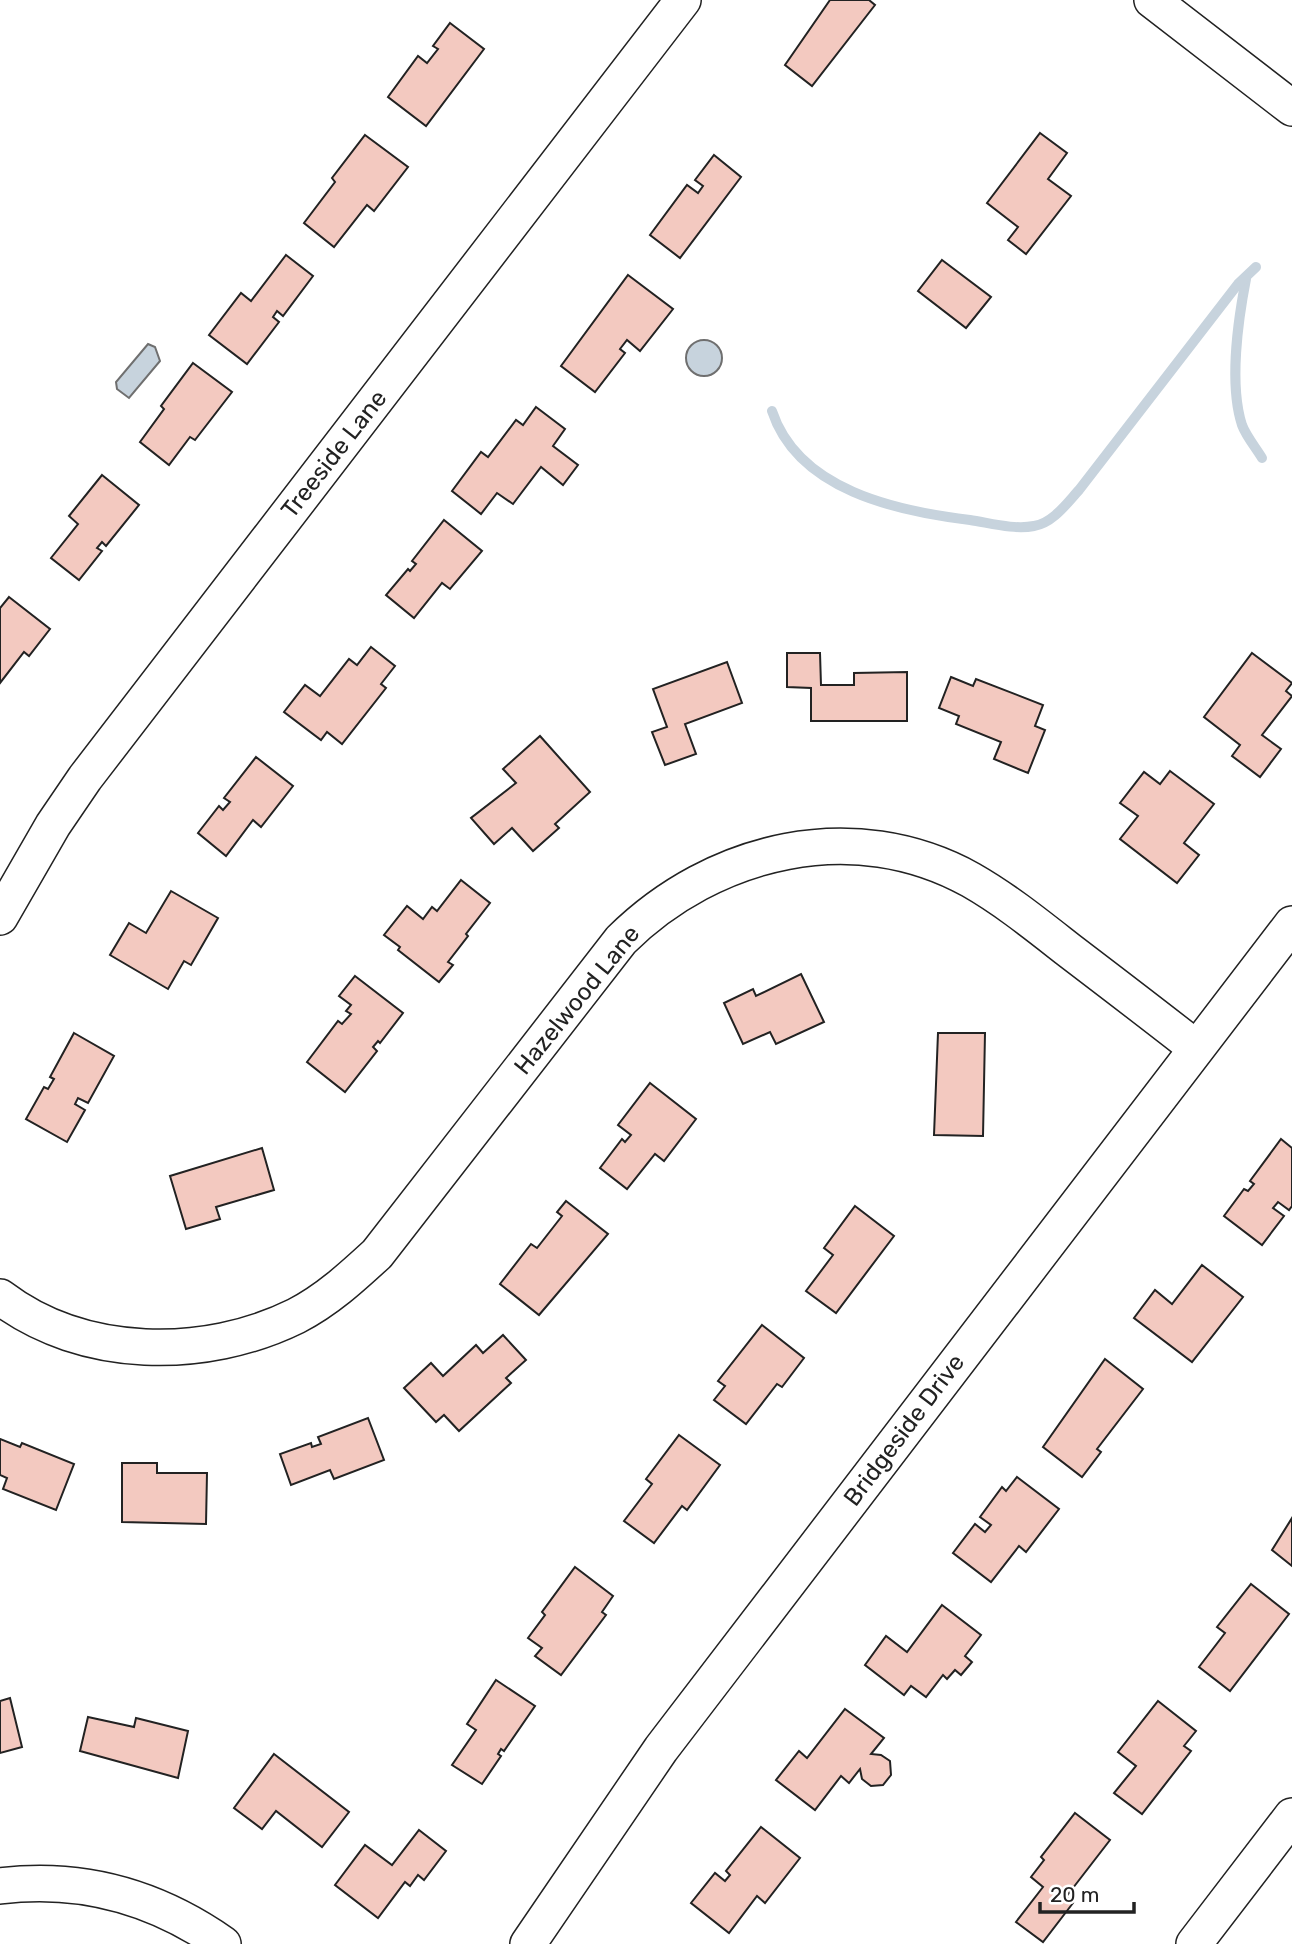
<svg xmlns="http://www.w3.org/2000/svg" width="1292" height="1944" viewBox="0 0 1292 1944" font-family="Rubik,sans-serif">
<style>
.water{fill:#c7d3dd;stroke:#6f6f6f;stroke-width:2}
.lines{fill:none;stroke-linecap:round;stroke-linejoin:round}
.stream{stroke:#c7d3dd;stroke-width:10}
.building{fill:#f3c9c0;stroke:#222;stroke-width:2}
.minor-casing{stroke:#222;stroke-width:38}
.minor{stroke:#fff;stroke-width:35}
.labels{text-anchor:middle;stroke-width:5;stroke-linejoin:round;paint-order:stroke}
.street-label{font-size:24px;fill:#222;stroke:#fff}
</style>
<rect width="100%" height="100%" fill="#fff"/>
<g class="water">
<circle cx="704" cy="358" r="18"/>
<path d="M148,344L155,347L160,361L129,398L117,389L116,382Z"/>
</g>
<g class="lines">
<g class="stream">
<path d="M1246,279C1238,320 1229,385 1242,425C1246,436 1256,448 1262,458"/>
<path d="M772,411C798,490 896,511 970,520C990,523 1014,530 1034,526C1053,523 1067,503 1079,490L1238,284L1256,267"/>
</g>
</g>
<g class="building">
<path d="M830,0H869L875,5L812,86L785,65Z"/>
<path d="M450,23L484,49L426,126L388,97L418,56L427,63L438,49L433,46Z"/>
<path d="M1040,133L1067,153L1048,179L1071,196L1026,254L1008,240L1018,227L987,203Z"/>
<path d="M365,135L408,167L374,211L367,205L334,247L304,223L335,182L332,178Z"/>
<path d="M714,155L741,177L680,258L650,235L687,185L698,193L703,186L695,180Z"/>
<path d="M286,255L313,276L283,316L277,311L273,317L279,322L247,364L209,335L241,293L251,301Z"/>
<path d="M942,260L991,297L966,328L918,291Z"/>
<path d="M628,275L673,309L640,351L627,340L620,349L625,353L595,392L561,366Z"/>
<path d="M193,363L232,392L195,440L190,437L169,465L140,442L164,409L161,406Z"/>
<path d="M536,407L565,429L553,446L578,465L563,485L541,467L513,504L497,493L481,514L452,491L481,452L488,457L516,420L523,425Z"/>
<path d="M102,475L139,505L106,546L102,542L97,548L102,551L79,580L51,558L78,524L69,516Z"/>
<path d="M444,520L482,551L450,589L442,583L414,618L386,595L408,569L410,571L416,564L412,561Z"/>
<path d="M9,597L50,629L29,656L24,652L0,683V608Z"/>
<path d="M371,647L395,666L381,684L386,688L342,744L327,732L321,740L284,712L305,685L320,696L349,659L357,665Z"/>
<path d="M787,653H820L821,685H854V673L907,672V721H811V688L787,687Z"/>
<path d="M1252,653L1292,683L1286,691L1292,696L1262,735L1281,749L1260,777L1232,756L1240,745L1204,717Z"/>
<path d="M727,662L742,703L685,724L696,754L665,765L652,732L667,727L653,689Z"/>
<path d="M951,677L973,686L976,679L1043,705L1035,726L1045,730L1028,773L994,759L1001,742L956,724L959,716L939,708Z"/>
<path d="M540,736L590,792L555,824L559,828L533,851L512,828L494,844L471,818L516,783L503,769Z"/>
<path d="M256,757L293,786L261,827L253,820L226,856L198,833L219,806L223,810L230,802L224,798Z"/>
<path d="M1170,771L1214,804L1184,843L1199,855L1177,883L1120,839L1138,816L1120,803L1144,772L1160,784Z"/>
<path d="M461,880L490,903L466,934L468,936L448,962L453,965L439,982L398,950L400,947L384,935L407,906L423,919L432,907L437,911Z"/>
<path d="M171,891L218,918L191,965L184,961L168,989L110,955L129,923L146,933Z"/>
<path d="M801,974L824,1022L776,1044L770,1032L743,1044L724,1003L753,989L756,996Z"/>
<path d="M355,976L403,1013L380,1043L378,1041L373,1047L377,1051L345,1092L307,1062L338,1021L342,1024L351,1014L346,1011L351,1005L339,996Z"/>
<path d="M74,1033L114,1056L88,1103L78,1098L75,1104L85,1110L67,1142L26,1119L44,1087L48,1089L54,1079L50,1077Z"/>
<path d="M938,1033H985L983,1136L934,1135Z"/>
<path d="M650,1083L696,1119L664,1161L655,1154L627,1189L600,1168L622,1139L625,1142L631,1135L618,1125Z"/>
<path d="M1281,1139L1292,1148V1206L1289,1210L1278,1202L1273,1208L1284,1216L1262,1245L1224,1216L1244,1189L1248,1191L1254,1184L1250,1181Z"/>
<path d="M262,1148L274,1190L216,1207L220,1219L186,1229L170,1176Z"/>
<path d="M566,1201L608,1234L539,1315L500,1284L531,1244L537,1248L562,1216L557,1212Z"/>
<path d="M855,1206L894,1236L836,1313L806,1291L833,1255L824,1248Z"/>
<path d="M1202,1265L1243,1297L1192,1362L1134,1318L1155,1290L1172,1304Z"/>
<path d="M762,1325L804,1358L782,1387L777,1384L746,1424L714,1400L725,1386L718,1381Z"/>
<path d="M503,1335L526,1360L506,1378L511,1383L459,1431L444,1415L436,1422L404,1388L431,1363L443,1376L476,1345L483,1353Z"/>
<path d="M1105,1359L1143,1389L1097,1449L1101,1452L1082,1477L1043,1447Z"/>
<path d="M368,1418L384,1460L334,1479L330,1470L291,1485L280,1454L311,1443L312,1447L321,1444L318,1437Z"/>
<path d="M679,1435L720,1465L687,1510L682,1506L654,1543L624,1521L652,1484L646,1479Z"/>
<path d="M0,1439L20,1447L22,1443L74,1464L56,1510L3,1489L7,1478L0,1475Z"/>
<path d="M122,1463H157V1473H207L206,1524L122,1522Z"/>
<path d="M1017,1477L1059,1509L1026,1552L1019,1546L991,1582L953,1553L975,1524L985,1532L991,1525L980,1517L1002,1487L1006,1491Z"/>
<path d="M1292,1518V1566L1272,1550Z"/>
<path d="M575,1567L613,1596L602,1612L606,1615L561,1675L535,1656L542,1648L528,1638L545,1615L542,1612Z"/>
<path d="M1251,1584L1289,1614L1230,1691L1199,1667L1225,1633L1217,1627Z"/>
<path d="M942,1605L981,1635L965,1656L972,1662L961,1675L955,1670L947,1679L943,1675L926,1697L911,1686L904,1695L865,1665L886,1636L907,1652Z"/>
<path d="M496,1680L535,1706L504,1751L501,1749L498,1754L501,1756L482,1784L452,1765L476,1730L467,1724Z"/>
<path d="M10,1698L22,1747L0,1753V1701Z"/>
<path d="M1158,1701L1196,1731L1184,1746L1191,1751L1142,1814L1114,1793L1136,1766L1118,1752Z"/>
<path d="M845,1709L884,1738L871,1754L881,1755L890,1761L891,1775L883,1785L871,1786L862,1779L860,1769L849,1783L841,1776L815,1810L776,1780L799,1751L807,1758Z"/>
<path d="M88,1717L134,1727L136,1718L188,1731L178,1778L80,1751Z"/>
<path d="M274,1754L349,1812L322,1847L276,1811L262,1829L234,1808Z"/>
<path d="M1075,1813L1110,1840L1066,1897L1073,1903L1043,1942L1016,1922L1043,1887L1031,1877L1044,1860L1041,1857Z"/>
<path d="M761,1827L800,1858L765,1903L757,1896L729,1933L691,1903L715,1873L725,1881L730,1875L726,1871Z"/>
<path d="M419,1830L446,1851L424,1880L418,1875L410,1886L405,1882L378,1918L335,1885L365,1845L392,1865Z"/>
</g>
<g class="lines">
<g class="minor-casing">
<g id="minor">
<path d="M1152,0L1292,108"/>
<path d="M0,917L53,825L85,778L683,0"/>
<path d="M0,1297C83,1360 205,1361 296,1316C327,1300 352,1277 377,1254L621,940C713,849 854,815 971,880C1006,900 1038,926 1070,951C1112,983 1154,1015 1196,1048"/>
<path d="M0,1886C81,1876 156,1897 223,1944"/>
<path d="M528,1944L661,1749L1292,924"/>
<path d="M1194,1944L1292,1816"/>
</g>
</g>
<use href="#minor" class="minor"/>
</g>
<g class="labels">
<g class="street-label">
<text transform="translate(334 454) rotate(-52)" y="8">Treeside Lane</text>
<text transform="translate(577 1000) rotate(-51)" y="8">Hazelwood Lane</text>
<text transform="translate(904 1430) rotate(-53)" y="8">Bridgeside Drive</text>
</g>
</g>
<path d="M1040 1902v10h94v-10" fill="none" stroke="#222222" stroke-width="3.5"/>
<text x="1050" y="1902" font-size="21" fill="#222222" stroke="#ffffff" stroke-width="5" paint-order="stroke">20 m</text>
</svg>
